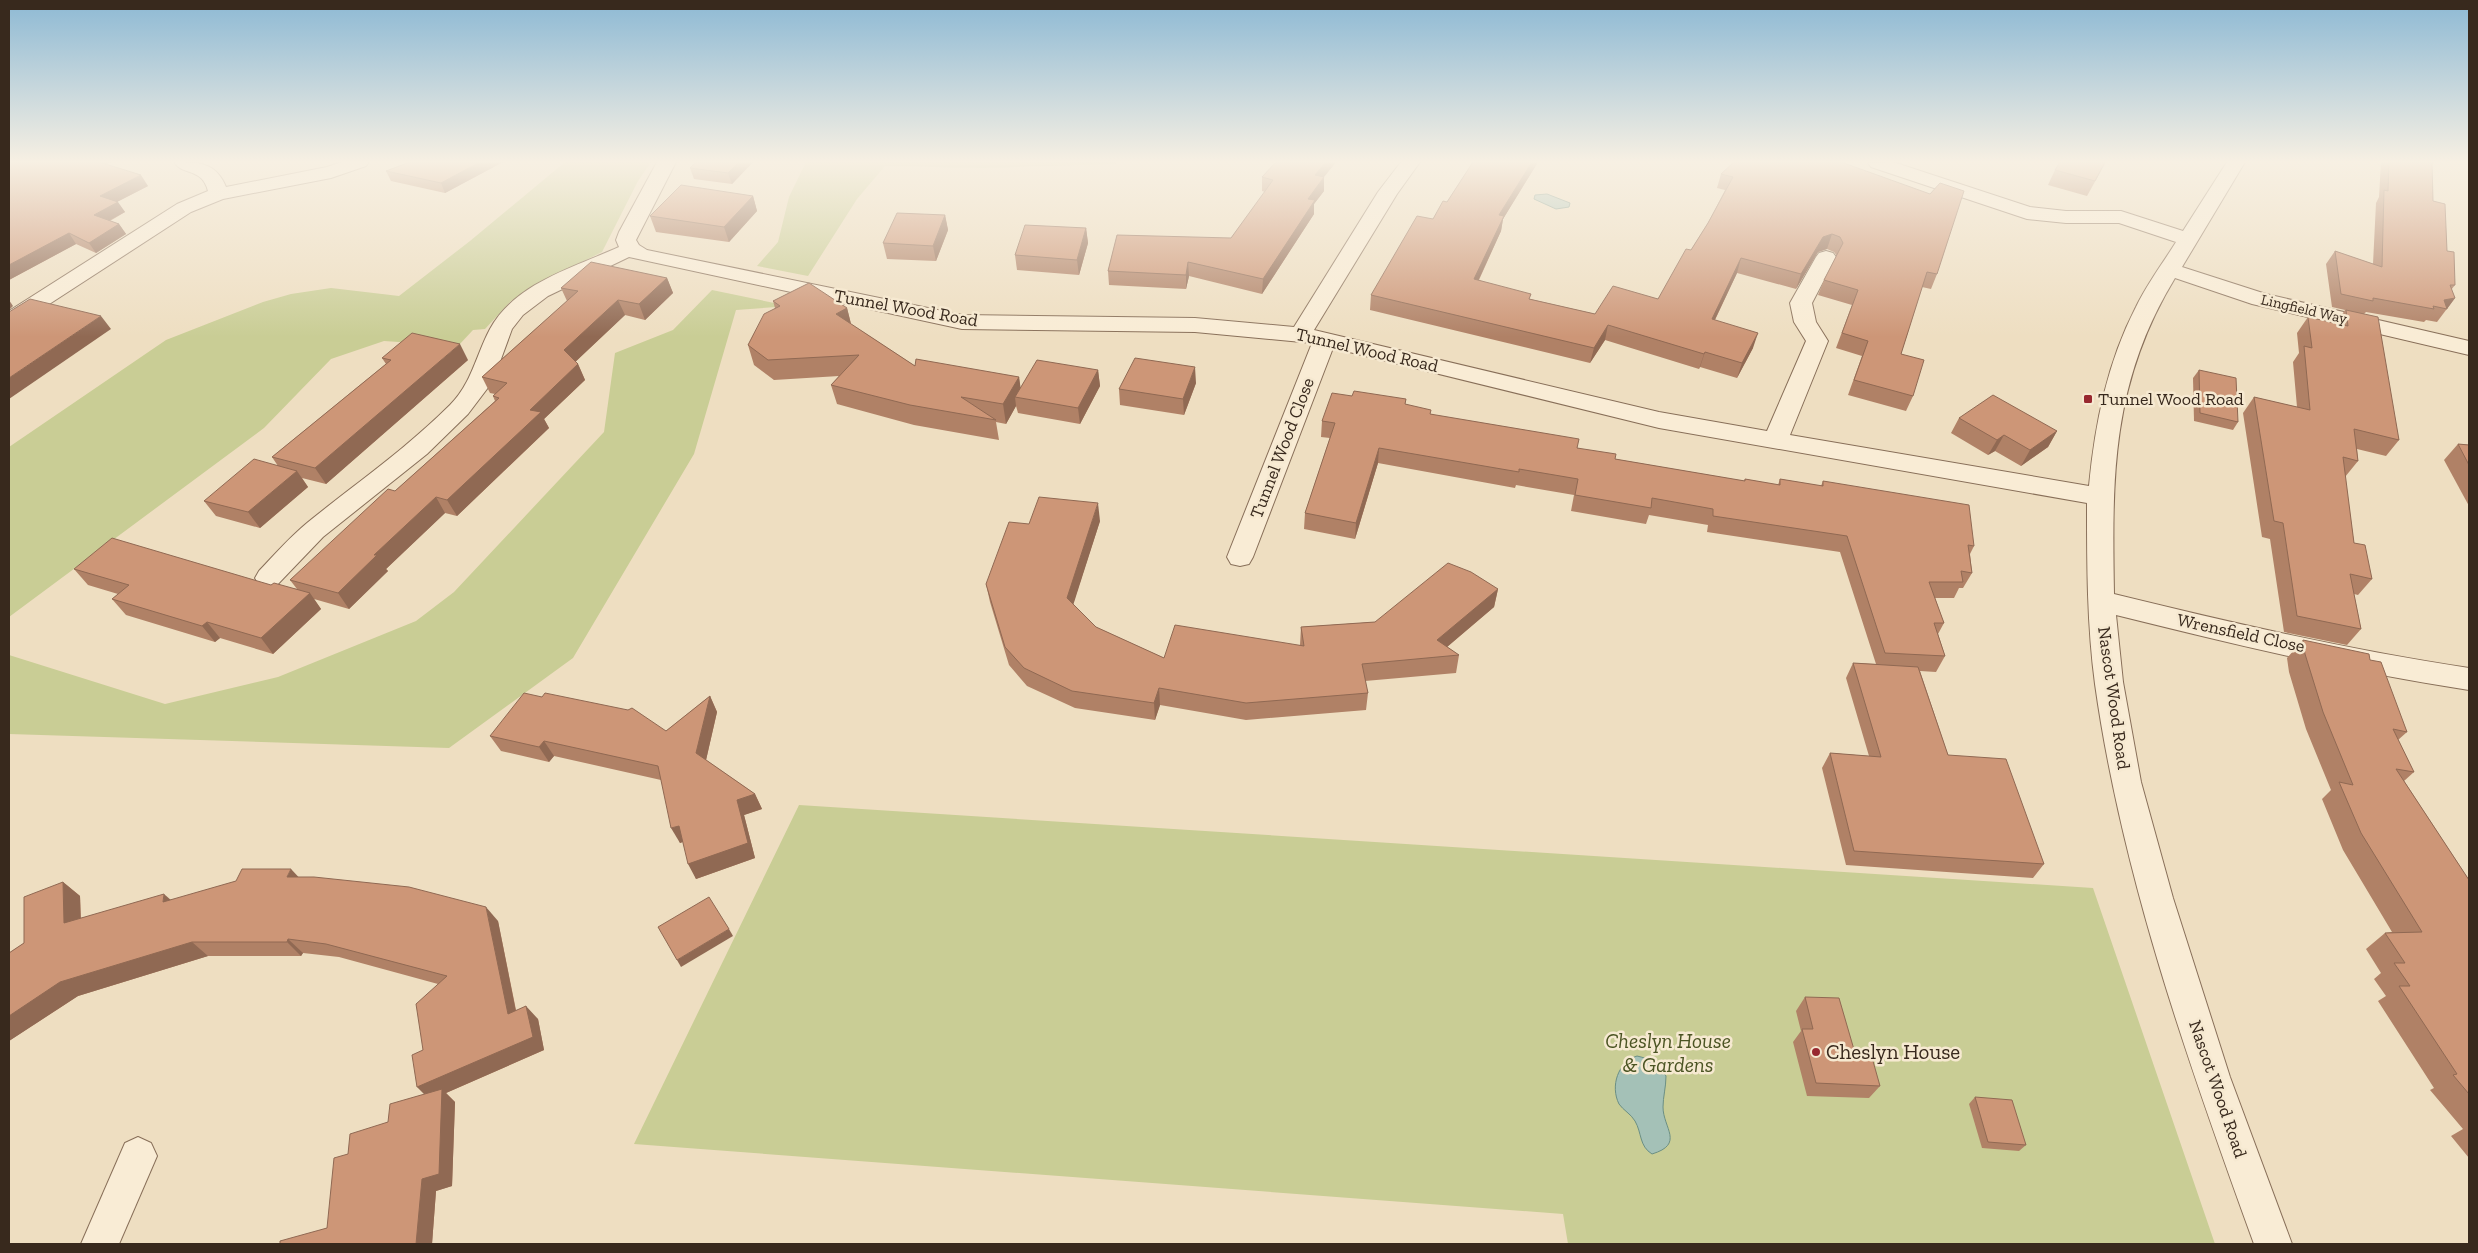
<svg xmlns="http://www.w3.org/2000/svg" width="2478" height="1253" viewBox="0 0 2478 1253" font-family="'Zilla Slab',serif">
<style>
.green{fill:#c9cd95}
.water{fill:#a4c1b7;stroke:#6b8f84}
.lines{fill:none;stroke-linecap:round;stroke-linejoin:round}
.street-casing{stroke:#886f59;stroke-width:2}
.street{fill:#f9ecd5;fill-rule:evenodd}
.wall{fill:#b08166}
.shaded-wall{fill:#906953}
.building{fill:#cd9677;stroke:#906953}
.poi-dot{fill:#98282f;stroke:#f6e9d1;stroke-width:2}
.labels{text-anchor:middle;stroke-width:5;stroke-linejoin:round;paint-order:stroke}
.far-street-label{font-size:15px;fill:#38291d;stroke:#f6e9d1}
.street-label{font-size:18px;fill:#38291d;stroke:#f6e9d1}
.poi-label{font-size:18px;fill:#38291d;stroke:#f6e9d1;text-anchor:start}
.near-park-label{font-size:21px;font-style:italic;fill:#4b5423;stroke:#f6e9d1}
.near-poi-label{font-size:21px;fill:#38291d;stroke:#f6e9d1;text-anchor:start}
</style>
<rect width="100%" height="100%" fill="#eedec1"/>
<g class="green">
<path d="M565,162H651L638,181L602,252L542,282L511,301L485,329L473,330L458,346L384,341L331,359L264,428L9,617V447L166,340L263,302L291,294L331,288L399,296L470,241Z"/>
<path d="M806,162H1117L1116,164L981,168L885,166L857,199L808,276L757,266L778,242L789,197Z"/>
<path d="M712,290L779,304L776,307L736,310L694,454L573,658L449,748L9,734V655L165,704L278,677L416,621L454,592L604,432L615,353L673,330Z"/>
<path d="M799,805L2093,888L2215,1244H1568L1563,1214L634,1144Z"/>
</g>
<g class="water">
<path d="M1547,194L1570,203L1569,207L1556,209L1534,199L1535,195Z"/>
<path d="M1637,1056C1651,1059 1658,1064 1666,1076C1666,1087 1663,1097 1663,1107C1663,1128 1685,1144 1652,1154C1639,1146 1642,1133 1635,1121C1631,1114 1623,1110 1619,1104C1610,1086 1618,1062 1637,1056Z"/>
</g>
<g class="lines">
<g class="street-casing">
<g id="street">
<path d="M174,162C198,162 216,162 226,187L327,167L342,162H369L366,166L331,178L223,199L191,212L17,325L9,327V311L177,204L208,191C202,167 182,176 174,162Z"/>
<path d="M657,162H676L636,240L639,245L647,250L962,315L1195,318L1294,327L1378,192L1401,162H1420L1397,194L1314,330L1659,412L1767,431L1806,341L1794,322L1790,303L1816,257L1819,253L1826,251L1833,253L1836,257L1812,303L1816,322L1828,341L1790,435L2089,486C2095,424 2107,363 2136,307C2147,284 2163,263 2176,242L2119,223H2066L2027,219L1871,167L1868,163L1893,162L2030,207L2066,211H2121L2183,231L2227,162H2245L2182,267L2266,294L2469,341V355L2252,304L2175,278C2111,383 2112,477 2114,594C2232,623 2350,650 2469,668V690C2350,672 2232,644 2116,615L2123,682L2141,782L2173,898L2230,1077L2292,1244H2254C2188,1062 2122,876 2095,684C2087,624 2087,564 2087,503L1659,428L1333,348L1253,557L1249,564L1240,566L1231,564L1227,557L1312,343L1195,332L962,329L629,257L548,296L523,315L512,329L493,381L468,414L427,454L323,537L277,585L268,588L259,585L255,578L259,571C274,555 290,537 307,523C355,484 406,449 450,405C472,383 476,355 490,329C515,283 575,267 619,247L616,240L619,232Z"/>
<path d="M138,1137L151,1143L157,1156L119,1244H81L125,1143Z"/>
</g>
</g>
<use href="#street" class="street"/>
</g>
<g class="wall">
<path d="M9,162H111L106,164L148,186L117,202L125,212L110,221L119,224L126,234L96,253L76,244L9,280Z"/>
<path d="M410,162H503L445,193L391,181L386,171Z"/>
<path d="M696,162H753L732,184L694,179L690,168Z"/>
<path d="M1276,162H1336L1324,177V191L1314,204V214L1262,294L1189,276L1186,289L1109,285L1108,271L1231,238L1265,192L1262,191V177Z"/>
<path d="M1473,162H1538L1503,219L1501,231L1479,280L1530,299L1595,314L1658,299L1691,250L1708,223L1725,190L1717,188L1721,174L1734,162L1937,274L1931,289L1922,287L1901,354L1913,396L1906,411L1848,395L1862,356L1836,348L1852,305L1818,295L1824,280L1837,256L1834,252L1827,249L1818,252L1796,289L1737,273L1715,320L1753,348L1737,378L1700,367L1699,369L1605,340L1590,363L1370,310L1371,295L1447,202Z"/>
<path d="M2106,162L2087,196L2048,185L2055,170Z"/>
<path d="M2381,162H2432L2433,201L2447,251L2455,285L2451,290L2455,298L2437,322L2426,320L2424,322L2366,312L2364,314L2399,440L2386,456L2357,449L2358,461L2345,477L2354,543L2372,579L2358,595L2354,594L2361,629L2347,645L2284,632L2270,539L2262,537L2243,413L2254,397L2297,407L2293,362L2299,353L2297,333L2308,317L2336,323L2345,310L2332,307L2326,264L2335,251L2373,264L2376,203L2379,197Z"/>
<path d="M753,196L757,211L729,242L656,232L650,216Z"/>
<path d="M945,215L948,230L936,261L887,259L883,243Z"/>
<path d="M1086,228L1088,243L1079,275L1017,270L1015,255Z"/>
<path d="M667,278L673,293L645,320L625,315L575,362L578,364L585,380L544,419L549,428L457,516L445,513L386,569L388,571L349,609L314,599L321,609L273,654L220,638L215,642L126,615L112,599L118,594L88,585L74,569L271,585L297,589L290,580L395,491L495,401L493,396L495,394L490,393L482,377L567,301L561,288Z"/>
<path d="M773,301L847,308L851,324L915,366L1019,377L1020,388L1098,370L1100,386L1080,424L1018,413L1016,406L1006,424L996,422L999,440L914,425L837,404L831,385L839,376L774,380L754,365L748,345L775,308Z"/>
<path d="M382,358L468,360L326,484L302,478L308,487L260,528L216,516L204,501L278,466L272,457L386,364Z"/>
<path d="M2199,370L2238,422L2233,430L2194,421L2193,378Z"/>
<path d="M1196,383L1184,415L1120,405L1119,389Z"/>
<path d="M1352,396L1406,399L1405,404L1430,414L1577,448L1615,459L1744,481L1745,479L1778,485L1780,479L1821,486L1823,481L1974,546L1970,554L1972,573L1963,588H1959L1954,598H1935L1944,623L1938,634L1945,656L1936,672L1920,671L1948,755L2044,864L2033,878L1846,865L1822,768L1830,753L1869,756L1846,678L1853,663L1876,664L1840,552L1707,532L1708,525L1649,515L1646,524L1571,511L1574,495L1516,485L1515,488L1378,463L1355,539L1304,529L1305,513L1330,438L1321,437L1322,421Z"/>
<path d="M1959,418L2057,431L2048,447L2021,466L1995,451L1988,455L1951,433Z"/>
<path d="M2458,444L2469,445V506L2444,460Z"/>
<path d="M1100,521L1073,604L1096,627L1164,658L1300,645L1301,627L1375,622L1498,589L1494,607L1447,647L1459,655L1456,673L1365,681L1368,693L1366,710L1246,720L1160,705L1155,720L1075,708L1027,686L1009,665L990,602L986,584L1029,524Z"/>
<path d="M2303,640L2370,660L2407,732L2398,740L2414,772L2404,781L2469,880V1158L2451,1136L2463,1129L2430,1090L2434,1088L2378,1001L2386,996L2374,979L2381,973L2366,949L2385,933L2392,932L2343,850L2322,799L2331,790L2306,729L2289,672L2287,658Z"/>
<path d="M710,696L717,712L706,760L755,794L762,809L744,815L755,858L696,879L683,842L680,843L661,780L554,756L549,762L501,751L490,736L542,697L666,731Z"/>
<path d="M298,877L498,921L516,1010L538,1019L544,1050L446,1093L455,1102L452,1186L436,1191L432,1244H280L327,1228L348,1154L424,1094L423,1050L438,984L339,957L303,953L301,956H208L78,996L9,1041V953L24,943L63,882L80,896L81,918L171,900Z"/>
<path d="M1805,997L1855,1053L1880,1086L1869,1098L1807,1096L1793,1042L1801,1031L1796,1011Z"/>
<path d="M1975,1097L2026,1145L2019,1151L1982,1148L1969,1104Z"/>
</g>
<g class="shaded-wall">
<path d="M92,162H111L97,169Z"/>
<path d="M480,162H503L445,193L441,183Z"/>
<path d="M739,162H753L732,184L728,173Z"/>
<path d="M1326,162H1336L1314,189L1315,175Z"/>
<path d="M1532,162H1538L1503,219L1501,231L1472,294L1474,279L1499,215Z"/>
<path d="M141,175L148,186L107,207L100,196Z"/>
<path d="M1324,177V191L1314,204V214L1262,294L1263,279L1308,199Z"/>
<path d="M753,196L757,211L729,242L724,227Z"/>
<path d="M118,202L125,212L101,225L94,215Z"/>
<path d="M945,215L948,230L936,261L933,246Z"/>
<path d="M119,224L126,234L96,253L89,243Z"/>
<path d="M1086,228L1088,243L1079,275L1077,260Z"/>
<path d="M69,233L76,244L9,280V265Z"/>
<path d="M1832,234L1827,249L1818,252L1796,289L1801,274L1823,237Z"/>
<path d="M1741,258L1737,273L1708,334L1712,319Z"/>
<path d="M1188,262L1189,276L1186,289V275Z"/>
<path d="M667,278L673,293L645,320L639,304Z"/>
<path d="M2455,298L2447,309L2444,300Z"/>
<path d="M9,300L13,306L9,310Z"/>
<path d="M618,300L625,315L571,366L564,350Z"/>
<path d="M847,308L852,328L836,314Z"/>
<path d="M101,316L111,329L9,399V378Z"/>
<path d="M1608,325L1605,340L1590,363L1594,348Z"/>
<path d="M1758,333L1753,348L1737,378L1742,363Z"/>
<path d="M460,344L468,360L326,484L315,468Z"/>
<path d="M1705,352L1700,367L1699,369L1704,354Z"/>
<path d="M578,364L585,380L544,419L549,428L457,516L447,500L530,410Z"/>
<path d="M1195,367L1196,383L1184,415L1183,399Z"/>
<path d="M1098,370L1100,386L1080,424L1078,408Z"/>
<path d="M1019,377L1022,397H1015L1016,406L1006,424L1003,404Z"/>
<path d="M2057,431L2048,447L2021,466L2030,450Z"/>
<path d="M2004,435L1995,451L1988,455L1997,440Z"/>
<path d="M1379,448L1378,463L1355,539L1356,523Z"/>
<path d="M297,471L308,487L260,528L248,512Z"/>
<path d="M436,497L445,513L386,569L388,571L349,609L338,593L374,555Z"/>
<path d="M1098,503L1100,521L1070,615L1067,598Z"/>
<path d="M1498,589L1494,607L1434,658L1437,640Z"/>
<path d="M310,593L321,609L273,654L261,638Z"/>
<path d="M207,622L220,638L215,642L202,626Z"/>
<path d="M1159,688L1160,705L1155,720L1154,703Z"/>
<path d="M710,696L717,712L704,769L696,753Z"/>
<path d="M544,741L554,756L549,762L539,747Z"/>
<path d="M755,794L762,809L744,815L755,858L696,879L688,864L737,800Z"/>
<path d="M679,826L687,840L680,843L671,828Z"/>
<path d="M291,869L305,884L287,877Z"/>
<path d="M63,882L80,896L81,937L64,923Z"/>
<path d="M164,894L180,908L163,902Z"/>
<path d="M486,907L498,921L519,1027L508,1014Z"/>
<path d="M729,929L733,936L681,967L677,960Z"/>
<path d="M288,939L303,953L301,956L287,942Z"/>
<path d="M192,942L208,956L78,996L9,1041V1016L60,982Z"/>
<path d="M526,1006L538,1019L544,1050L446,1093L455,1102L452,1186L436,1191L432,1244H416L422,1179L430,1100L417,1087Z"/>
</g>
<g class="building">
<path d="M11,162H99L141,175L100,196L118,202L94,215L119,224L89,243L69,233L9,265V163Z"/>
<path d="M410,162H480L441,183L386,171Z"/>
<path d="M696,162H739L728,173L690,168Z"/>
<path d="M1276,162H1326L1315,175L1324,177L1308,199L1315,200L1263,279L1188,262L1186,275L1108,271L1117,235L1231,238L1273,180L1262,177Z"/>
<path d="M1473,162H1532L1499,215L1504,216L1474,279L1531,294L1529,299L1595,314L1613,286L1658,299L1686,249L1691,250L1708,223L1733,177L1721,174L1734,162H1841L1930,194L1940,183L1964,191L1937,274L1927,272L1901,354L1924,360L1913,396L1854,380L1868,341L1842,333L1858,290L1824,280L1843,243L1840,237L1832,234L1823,237L1801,274L1741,258L1712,319L1758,333L1742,363L1705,352L1704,354L1608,325L1594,348L1371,295L1417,216L1433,219L1443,201L1447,202Z"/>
<path d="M2060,162H2105L2095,181L2055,170Z"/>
<path d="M2389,162H2432L2433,201L2445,204L2447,251L2454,252L2455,285H2450L2455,298L2444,300L2447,309L2433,306L2434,309L2373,298V301L2341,294L2335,251L2382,267L2384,190L2388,191Z"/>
<path d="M681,185L753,196L724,227L650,216Z"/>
<path d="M897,213L945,215L933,246L883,243Z"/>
<path d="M1025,225L1086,228L1077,260L1015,255Z"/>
<path d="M591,262L667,278L639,304L618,300L564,350L578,364L530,410L541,412L447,500L436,497L374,555H377L338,593L290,580L388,489L395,491L499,398L493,396L507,383L482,377L578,291L561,288Z"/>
<path d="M809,283L847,308L836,314L915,366L916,359L1019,377L1003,404L961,397L996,420L910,405L831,385L859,355L768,360L748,345L764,314L780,306L773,301Z"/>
<path d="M30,299L101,316L9,378V312Z"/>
<path d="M2346,310L2378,317L2399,440L2354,429L2358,461L2343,457L2354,543L2365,545L2372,579L2350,574L2361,629L2297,616L2283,523L2274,521L2254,397L2310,410L2304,346L2312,348L2308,317L2348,326Z"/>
<path d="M412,333L460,344L315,468L272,457L391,360L382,358Z"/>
<path d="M1135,358L1195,367L1183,399L1119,389Z"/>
<path d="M1037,360L1098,370L1078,408L1015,397Z"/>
<path d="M2199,370L2236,378L2238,422L2200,413Z"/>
<path d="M1354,391L1406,399L1405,404L1431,410L1430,414L1579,439L1577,448L1616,454L1615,459L1745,481V479L1780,485V479L1823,486V481L1969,505L1974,546L1968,545L1972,573L1961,571L1963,582H1929L1944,623H1934L1945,656L1885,653L1847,536L1713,516V509L1652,498L1651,508L1575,495L1578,479L1519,469V472L1379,448L1356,523L1305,513L1335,423L1322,421L1332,393L1352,396Z"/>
<path d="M1993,395L2057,431L2030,450L2004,435L1997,440L1959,418Z"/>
<path d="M2458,444L2469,445V465Z"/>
<path d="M254,459L297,471L248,512L204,501Z"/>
<path d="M1039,497L1098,503L1067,598L1096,627L1164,658L1175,625L1304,646L1301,627L1375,622L1448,563L1471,572L1498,589L1437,640L1459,655L1362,664L1368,693L1246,703L1159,688L1154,703L1072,691L1024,668L1005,647L986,584L1009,522L1029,524Z"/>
<path d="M112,538L271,585L274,583L310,593L261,638L207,622L202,626L112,599L129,585L74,569Z"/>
<path d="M2303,640L2369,654L2370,660L2381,662L2407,732L2393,729L2414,772L2396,769L2469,880V908H2468L2469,909V1094L2453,1075L2457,1074L2399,986H2410L2394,963H2405L2385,933L2422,932L2361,833L2339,782L2353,785L2323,712L2305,654Z"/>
<path d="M1853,663L1918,667L1948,755L2006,759L2044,864L1854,851L1830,753L1881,757Z"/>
<path d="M524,693L542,697L545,693L628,710L632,708L666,731L710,696L696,753L755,794L737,800L748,843L688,864L679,826L671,828L658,766L544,741L539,747L490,736Z"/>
<path d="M242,869H291L287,877H314L409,887L486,907L508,1014L526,1006L533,1037L417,1087L412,1055L423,1050L416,1004L447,976L326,944L288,939L287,942H192L60,982L9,1016V953L24,943V897L63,882L64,923L164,894L163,902L236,881Z"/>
<path d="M709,897L729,929L677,960L658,927Z"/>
<path d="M1805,997L1839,998L1855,1053L1871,1054L1880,1086L1816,1083L1802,1029H1813Z"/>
<path d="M442,1089L439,1174L422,1179L416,1244H280V1241L327,1228L334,1158L348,1154L350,1134L388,1122L390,1104Z"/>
<path d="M1975,1097L2012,1100L2026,1145L1988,1142Z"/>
</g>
<linearGradient id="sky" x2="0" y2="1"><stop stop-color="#8db9d4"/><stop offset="0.48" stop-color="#f7f0e3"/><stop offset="1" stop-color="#f7f0e3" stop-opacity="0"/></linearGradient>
<rect width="2478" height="337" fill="url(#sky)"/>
<g class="poi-dot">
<rect x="2083" y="394" width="10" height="10" rx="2.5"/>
<circle cx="1816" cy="1052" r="5"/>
</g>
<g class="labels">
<g class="far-street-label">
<text transform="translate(2304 309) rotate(13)" y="5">Lingfield Way</text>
</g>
<g class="street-label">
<text transform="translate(906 308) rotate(10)" y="6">Tunnel Wood Road</text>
<text transform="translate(1367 350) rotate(13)" y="6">Tunnel Wood Road</text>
<text transform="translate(1282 448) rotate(-69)" y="6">Tunnel Wood Close</text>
<text transform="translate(2241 633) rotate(12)" y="6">Wrensfield Close</text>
<text transform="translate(2114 698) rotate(82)" y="6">Nascot Wood Road</text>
<text transform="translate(2218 1089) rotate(71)" y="6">Nascot Wood Road</text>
</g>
<g class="poi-label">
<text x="2098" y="405">Tunnel Wood Road</text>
</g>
<g class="near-park-label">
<text x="1668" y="1048">Cheslyn House<tspan x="1668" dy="24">&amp; Gardens</tspan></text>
</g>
<g class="near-poi-label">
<text x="1826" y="1059">Cheslyn House</text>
</g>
</g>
<rect width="2478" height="1253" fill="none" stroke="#38291d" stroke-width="20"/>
</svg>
